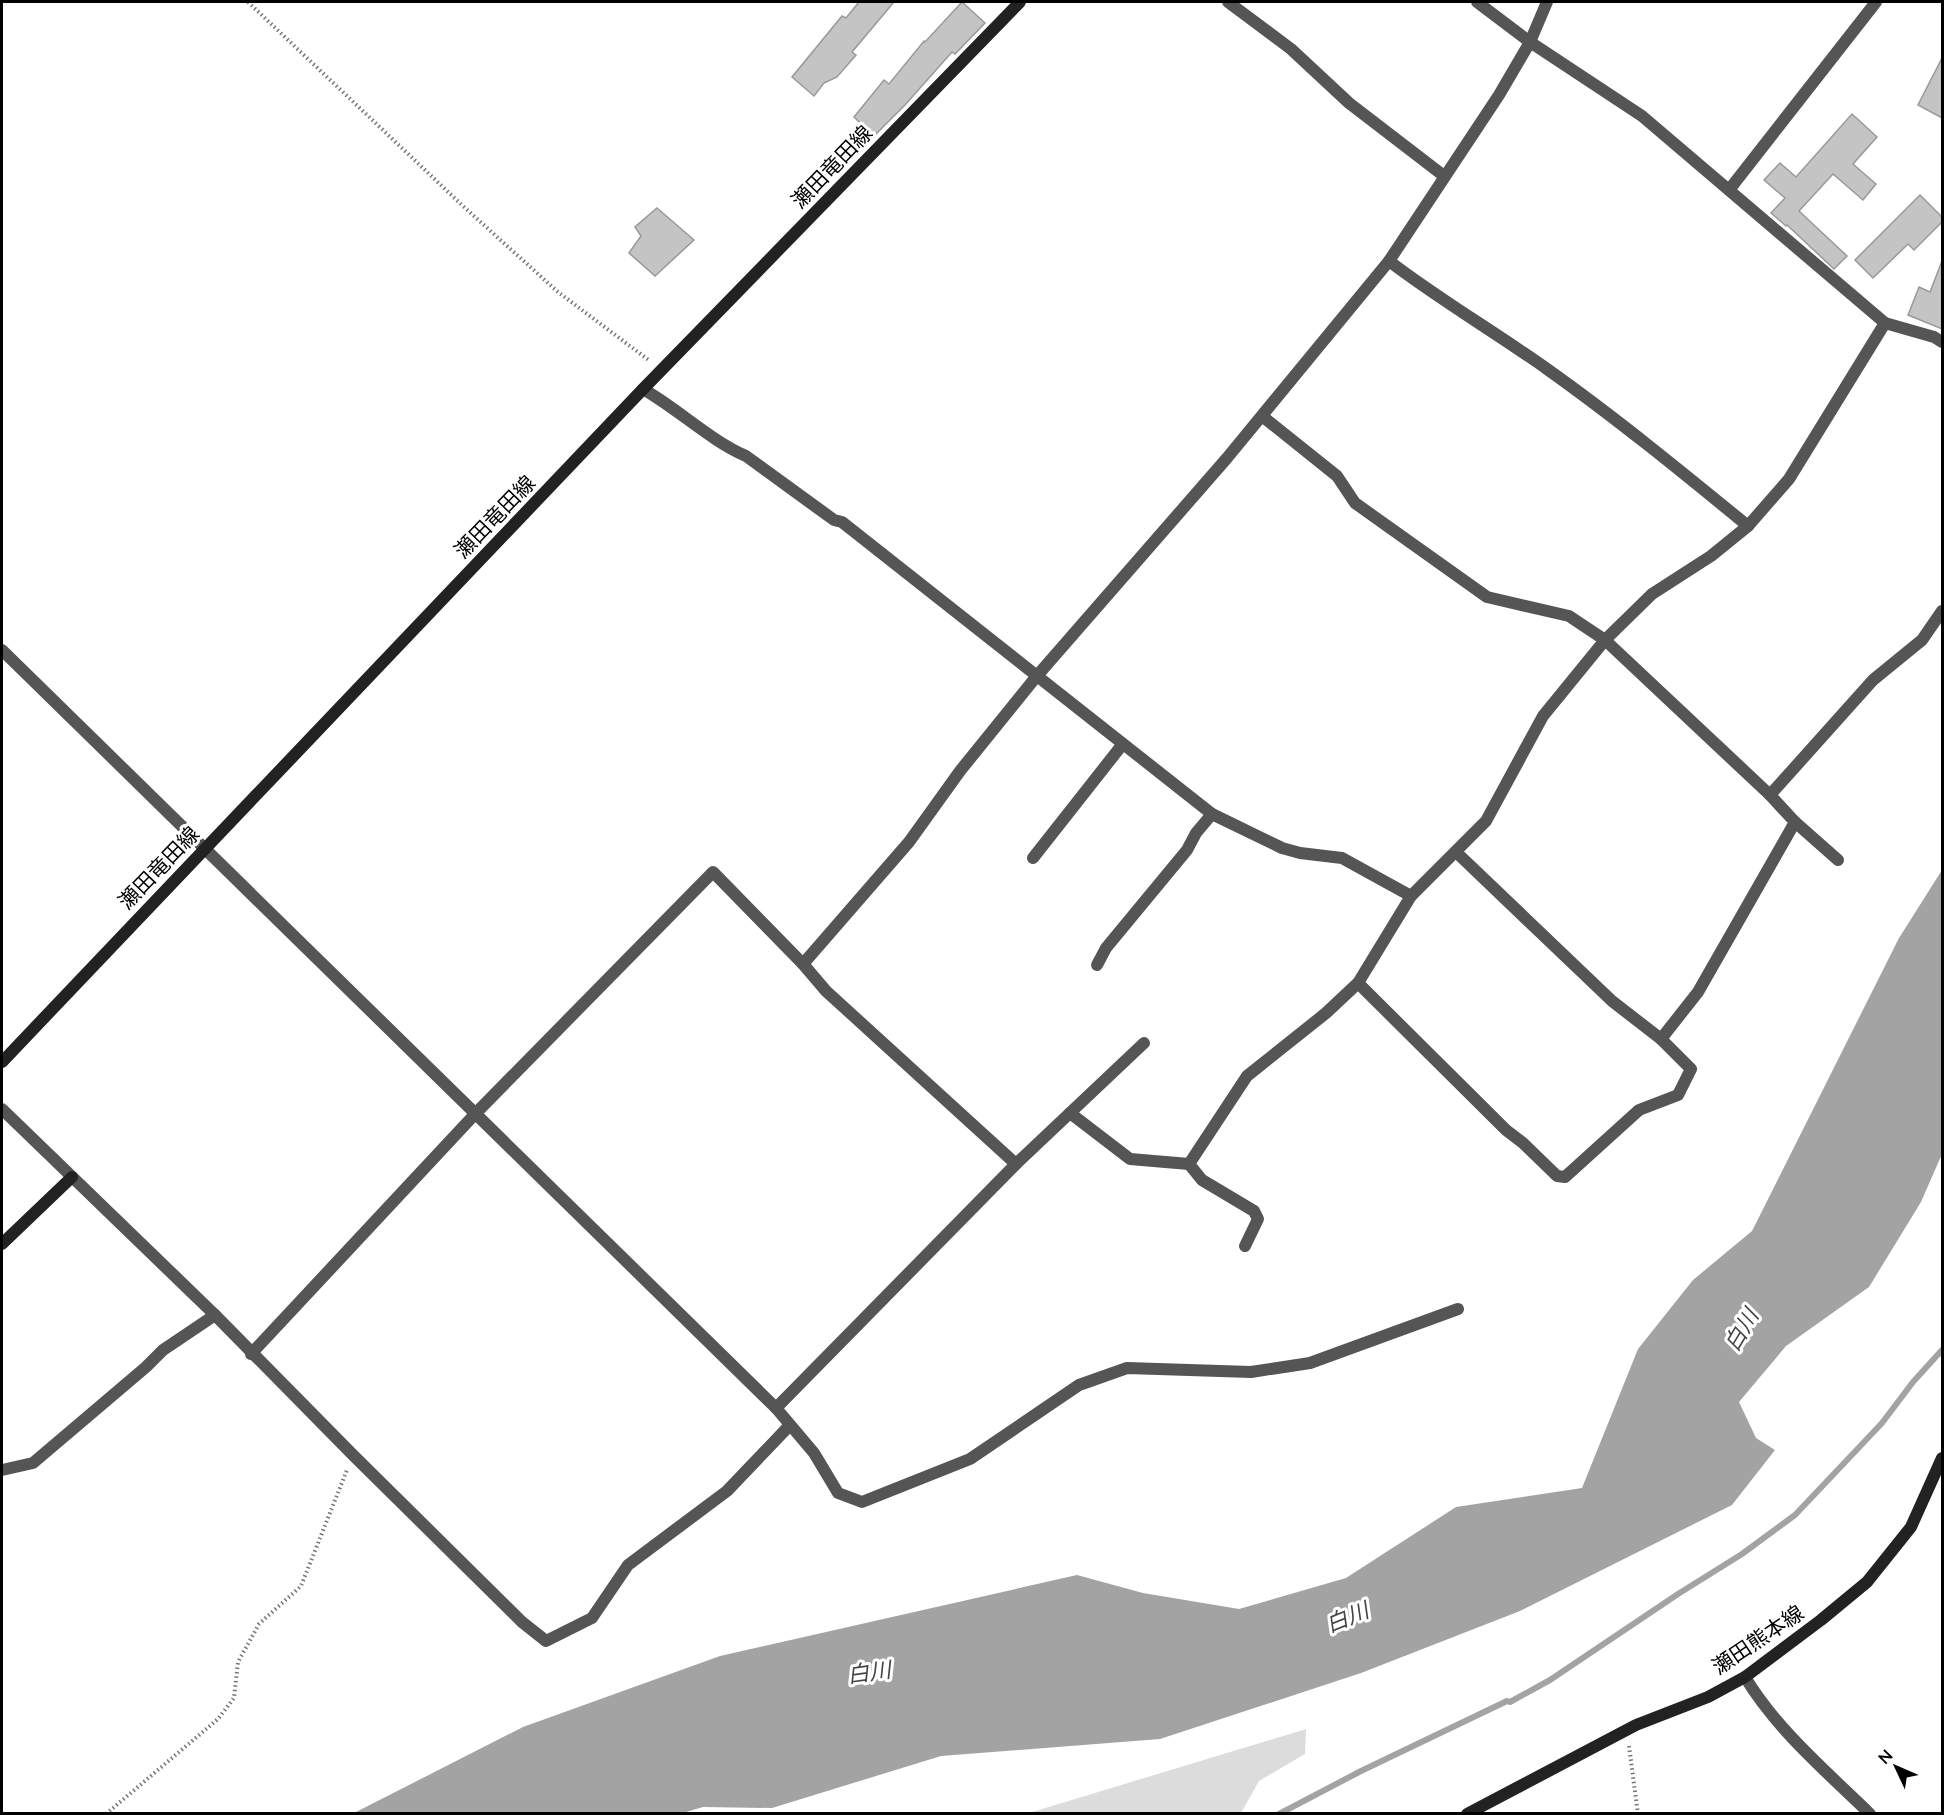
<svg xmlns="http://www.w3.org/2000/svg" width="1944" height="1815" viewBox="0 0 1944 1815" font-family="Lato,'Noto Sans JP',sans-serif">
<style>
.green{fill:#dcdcdc}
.water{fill:#a3a3a3}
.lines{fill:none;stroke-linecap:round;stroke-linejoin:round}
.stream{stroke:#a3a3a3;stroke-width:6}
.building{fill:#c4c4c4;stroke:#999;stroke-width:1.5}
.path{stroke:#777;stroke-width:4;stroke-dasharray:1.5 3;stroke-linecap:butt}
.street{stroke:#555;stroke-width:12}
.secondary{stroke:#222;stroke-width:12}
.labels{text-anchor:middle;stroke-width:6;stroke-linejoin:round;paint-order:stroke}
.street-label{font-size:21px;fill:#000;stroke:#fff}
.water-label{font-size:22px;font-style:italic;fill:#444;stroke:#fff}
</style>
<rect width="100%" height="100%" fill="#fff"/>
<path class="green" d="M1306,1729L1305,1754L1259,1781L1241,1813H1029Z"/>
<path class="water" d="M1942,870V1154L1921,1202L1869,1287L1786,1346L1739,1402L1756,1438L1775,1450L1732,1505L1520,1611L1361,1673L1160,1739L941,1756L772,1808L703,1807L679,1814L354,1813L523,1727L720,1656L1077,1575L1143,1593L1239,1609L1346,1578L1456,1507L1582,1488L1638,1349L1693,1280L1752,1231L1899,938Z"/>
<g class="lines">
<path class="stream" d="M1279,1814L1361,1771L1507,1701L1510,1702L1550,1680L1678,1594L1742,1554L1795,1515L1882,1423L1913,1382L1942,1350"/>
</g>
<g class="building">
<path d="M859,2H894L852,52L856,55L837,77L824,83L814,96L792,77L842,16L846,18Z"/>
<path d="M962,2L985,23L955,54L952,52L905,105L874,136L854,117L884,80L889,84L924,41L925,42Z"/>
<path d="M1942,58V118L1918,105Z"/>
<path d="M1852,114L1877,137L1853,164L1876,184L1863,200L1833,174L1799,211L1847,256L1834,269L1787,225L1786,226L1771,213L1785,198L1764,180L1780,163L1796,177Z"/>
<path d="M1920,195L1942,217V222L1914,250L1908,244L1873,278L1855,260Z"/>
<path d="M657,208L694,240L655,276L629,253L641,236L635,227Z"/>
<path d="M1942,261V329L1908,315L1919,287L1930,292Z"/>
</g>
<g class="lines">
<g class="path">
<path d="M248,2L464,207L558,292L650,361"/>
<path d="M1629,1746L1638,1814"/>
<path d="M106,1814L218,1719L234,1698L238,1662L259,1624L301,1586L347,1470"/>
</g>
<g class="street">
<path d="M1228,2L1291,49L1349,103L1444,176"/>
<path d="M1477,2L1530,42L1642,116L1885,323L1934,337L1942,342"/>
<path d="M1729,190L1876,2"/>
<path d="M1389,261C1440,300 1495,332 1547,369C1616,418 1682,472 1748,526"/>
<path d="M643,389C678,409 711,441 746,456L834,520L842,522L1212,814L1282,848L1300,853L1342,858L1411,896"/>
<path d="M1262,416L1337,476L1355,503L1487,597L1569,616L1605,640L1770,795"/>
<path d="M2,650L776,1408L1016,1164L1144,1043"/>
<path d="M1795,822L1838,860"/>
<path d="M1456,852L1612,1001L1661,1039L1698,992L1795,822L1770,795L1873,680L1922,640L1942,611"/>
<path d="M1033,858L1122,745"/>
<path d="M803,964L909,842L960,771L1036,677L1227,458L1389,261L1499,95L1530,42L1547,2"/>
<path d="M1097,965L1106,948L1187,850L1196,833L1212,814"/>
<path d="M1358,983L1506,1130L1523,1143L1557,1176L1565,1177L1639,1110L1678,1095L1691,1069L1661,1039"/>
<path d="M2,1109L215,1315L353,1455L522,1622L546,1641L592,1618L628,1565L727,1491L790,1425"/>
<path d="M1070,1113L1130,1159L1189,1164L1247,1076L1326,1013L1358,983L1411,896L1486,821L1543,716L1605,640L1652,594L1711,556L1748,526L1789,479L1885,323"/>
<path d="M1189,1164L1202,1180L1254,1211L1258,1219L1245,1246"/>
<path d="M251,1354L476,1113L713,872L803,964L826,991L1016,1164"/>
<path d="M776,1408L814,1453L838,1493L862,1502L970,1459L1079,1385L1127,1368L1251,1372L1310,1363L1458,1309"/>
<path d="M2,1470L33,1463L146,1367L163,1350L215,1315"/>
<path d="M1745,1677C1777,1730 1826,1771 1870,1814"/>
</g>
<g class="secondary">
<path d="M2,1062L643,389L1020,2"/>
<path d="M2,1244L72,1177"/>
<path d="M1467,1814L1636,1725L1708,1697L1745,1677L1821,1620L1867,1582L1911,1527L1942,1458"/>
</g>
</g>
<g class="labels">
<g class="street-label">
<text transform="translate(832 167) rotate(-46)" y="7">瀬田竜田線</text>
<text transform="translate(495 517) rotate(-46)" y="7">瀬田竜田線</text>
<text transform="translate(159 868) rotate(-46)" y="7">瀬田竜田線</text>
<text transform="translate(1758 1640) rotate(-34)" y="7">瀬田熊本線</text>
</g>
<g class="water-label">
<text transform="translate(1741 1330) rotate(-59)" y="8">白川</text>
<text transform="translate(1347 1617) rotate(-22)" y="8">白川</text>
<text transform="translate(869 1672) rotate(-8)" y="8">白川</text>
</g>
</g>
<rect width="1944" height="1815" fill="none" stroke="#000000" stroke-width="6"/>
<g transform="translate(1896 1767) rotate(314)" stroke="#ffffff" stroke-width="4.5" paint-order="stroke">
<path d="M0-4.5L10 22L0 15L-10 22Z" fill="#000000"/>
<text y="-9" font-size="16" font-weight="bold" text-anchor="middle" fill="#000000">N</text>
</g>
</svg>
